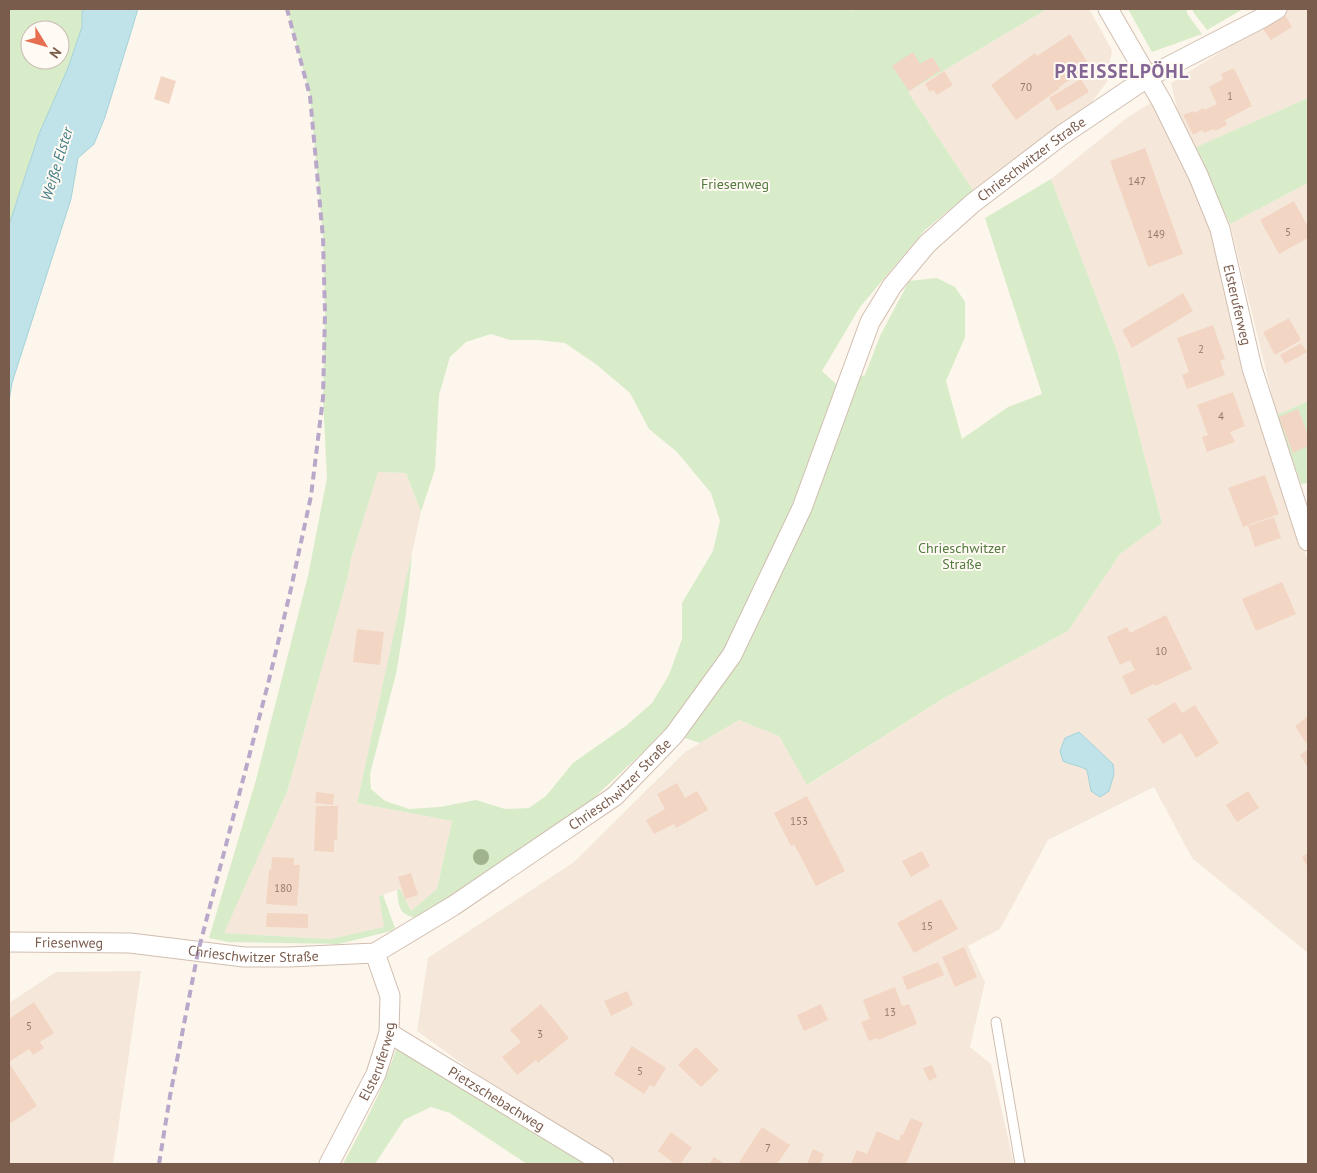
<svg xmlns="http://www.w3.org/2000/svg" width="1317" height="1173" viewBox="0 0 1317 1173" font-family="'PT Sans',sans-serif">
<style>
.residential{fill:#f5e8da}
.green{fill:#d8ecc9;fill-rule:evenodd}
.water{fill:#bfe3e8;stroke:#a5d3da}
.building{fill:#f3d5c3}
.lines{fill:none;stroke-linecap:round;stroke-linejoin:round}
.service-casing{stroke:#d1beb0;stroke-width:11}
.minor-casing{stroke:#d1beb0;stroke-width:21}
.service{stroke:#fff;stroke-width:9}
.minor{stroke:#fff;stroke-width:19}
.rail{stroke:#b9a8c9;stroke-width:4;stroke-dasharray:8 5;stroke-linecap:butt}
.tree{fill:#a0b28e}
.labels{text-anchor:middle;stroke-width:4;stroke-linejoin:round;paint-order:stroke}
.number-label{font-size:11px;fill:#987a6a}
.street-label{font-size:14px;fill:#7a5c4d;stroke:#fffaf3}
.park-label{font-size:14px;fill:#537a41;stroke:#fffaf3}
.water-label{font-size:15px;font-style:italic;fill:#437c86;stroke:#fffaf3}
.district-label{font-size:19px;font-weight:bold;letter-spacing:1px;fill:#846695;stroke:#fffaf3}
</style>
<rect width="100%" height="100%" fill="#fdf6ec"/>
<g class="residential">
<path d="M1047,9H1089L1112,50L1107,82L1091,103L973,190L908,92Z"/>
<path d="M1289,9H1308V98L1194,148L1180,120L1171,83Z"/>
<path d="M1154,101L1168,127L1221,250L1240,349L1262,432L1308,561V953L1192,858L1154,787L1048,840L1000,929L968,946L985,982L970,1047L991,1064L1014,1164H620L518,1104L417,1031L428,958L574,862L685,752L739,720L779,736L808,785L944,698L1068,631L1120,554L1162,523L1117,351L1051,179L1128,117Z"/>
<path d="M1308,183V401L1277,415L1230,224Z"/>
<path d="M378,472L406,473L421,512L357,803L452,821L437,889L411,911L400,889L379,896L385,927L330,939L223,933L287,792L348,576L351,559Z"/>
<path d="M141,971L113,1164H9V1003L56,972Z"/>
</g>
<g class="green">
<path d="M9,9H84L82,12V27L68,68L39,134L9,225ZM30,30H60V60H30Z"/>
<path d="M287,9H851L853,11L856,9H1047L908,92L973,190L925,230L860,307L822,371L837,385L865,375L880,336L909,281L937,278L955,287L965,302V337L946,381L962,439L1008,407L1042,394L985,218L1051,179L1117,351L1162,523L1120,554L1068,631L944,698L807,785L779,736L739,720L700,743L663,731L643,752L582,809L493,871L417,918C398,915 399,906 397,890L400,889L411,911L437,889L452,821L357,803L404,587L412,554L406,614L396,674L370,774L371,789L385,801L409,809L440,807L476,800L505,809L529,808L546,796L573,763L627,725L652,703L669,675L682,639V603L713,551L720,521L711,493L677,452L649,429L630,393L597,365L565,343L537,340H510L491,334L466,342L450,357L439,395L435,469L421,512L406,473L378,472L351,559L348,576L287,792L224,933L330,939L384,927L379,896L383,895L395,928L391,931L339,944L228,942L209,938L256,780L308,576L327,478L323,398L325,313L323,238L310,96Z"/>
<path d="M1128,9H1186L1188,15L1202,34L1152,52Z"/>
<path d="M1192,9H1243L1207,30L1194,13Z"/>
<path d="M1308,98V183L1230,224L1194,148Z"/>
<path d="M1308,401V483L1301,484L1277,415Z"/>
<path d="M396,1050L409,1052L586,1164H527L450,1113L431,1107L404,1120L375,1164H343C363,1127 383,1089 396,1050Z"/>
</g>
<g class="water">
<path d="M84,9H138L105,117L94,144L78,158L71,199L12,383L9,401V225L39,134L68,68L82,27V12Z"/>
<path d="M1079,732L1113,764L1114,774L1109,791L1100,797L1091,791L1087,770C1079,765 1071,765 1063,761L1060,751L1065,738Z"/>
</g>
<g class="building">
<path d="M1285,15L1292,27L1271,40L1263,29Z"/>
<path d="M1070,34L1090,66L1059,87L1060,88L1016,120L991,85L1035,53L1037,56Z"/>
<path d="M913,52L920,64L932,57L941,70L909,91L892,66Z"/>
<path d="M1234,68L1252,106L1225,120L1227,125L1215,131L1214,129L1204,133L1202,130L1193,135L1183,115L1193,111L1194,113L1204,108V110L1217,104L1209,87L1223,79L1221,74Z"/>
<path d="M944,71L953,85L937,95L933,90L930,92L925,84Z"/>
<path d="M161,76L176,81L169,104L154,99Z"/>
<path d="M1081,79L1089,92L1057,111L1049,98Z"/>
<path d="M1145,148L1183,254L1148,267L1110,161Z"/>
<path d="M1294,201L1308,227V238L1279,254L1260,220Z"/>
<path d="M1183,293L1193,311L1132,348L1122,330Z"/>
<path d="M1289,318L1301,340L1275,355L1263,332Z"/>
<path d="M1213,325L1225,359L1220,361L1225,375L1187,389L1182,375L1189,372L1177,338Z"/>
<path d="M1301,343L1307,352L1285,364L1280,355Z"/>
<path d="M1233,392L1245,426L1230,432L1235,442L1207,452L1202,437L1208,435L1197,405Z"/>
<path d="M1298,409L1308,435V446L1293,453L1279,417Z"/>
<path d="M1265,475L1279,514L1243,527L1228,488Z"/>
<path d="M1274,517L1281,538L1255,547L1248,526Z"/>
<path d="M1282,582L1296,614L1256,631L1242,599Z"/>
<path d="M1166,615L1192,669L1155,686L1154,684L1131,695L1122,676L1135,670L1130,660L1120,665L1107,637L1127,627L1130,633Z"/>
<path d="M357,629L384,632L380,665L353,662Z"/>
<path d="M1175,702L1182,713L1195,705L1219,743L1196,758L1181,733L1163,744L1147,719Z"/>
<path d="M1308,716V746L1295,726Z"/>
<path d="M1308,749V768L1300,755Z"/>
<path d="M677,783L685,798L697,791L708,810L676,828L674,824L654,834L646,820L665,809L657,794Z"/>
<path d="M1248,791L1259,808L1237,822L1226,805Z"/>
<path d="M316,792L334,794L333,805L315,803Z"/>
<path d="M807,796L845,871L816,886L794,844L791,846L774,813Z"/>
<path d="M316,806H338L337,840H334V852L314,851Z"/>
<path d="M922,851L930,866L911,877L902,861Z"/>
<path d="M1308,853V868L1302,857Z"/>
<path d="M272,857L294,858V865H300L297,906L266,904L269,870H271Z"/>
<path d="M411,873L418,895L405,899L398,877Z"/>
<path d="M941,899L958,929L914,953L897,923Z"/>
<path d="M267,913L308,914V928L266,927Z"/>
<path d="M964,947L977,977L955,987L942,957Z"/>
<path d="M938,962L944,975L907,990L902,977Z"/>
<path d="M895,987L902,1006L909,1004L917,1024L878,1040L877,1038L869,1041L861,1022L870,1019L863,1000Z"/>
<path d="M627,991L633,1005L611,1016L604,1001Z"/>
<path d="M34,1002L54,1033L40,1042L44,1048L33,1055L29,1049L9,1062V1019Z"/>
<path d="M541,1004L569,1038L538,1063L536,1060L517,1075L502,1057L521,1042L510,1030Z"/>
<path d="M821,1004L828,1020L804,1031L797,1015Z"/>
<path d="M632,1046L666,1068L654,1087L650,1085L644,1094L614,1074Z"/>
<path d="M696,1047L719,1070L701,1087L678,1065Z"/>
<path d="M9,1063L37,1106L9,1124Z"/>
<path d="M932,1065L937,1077L929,1081L923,1068Z"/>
<path d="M911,1118L923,1123L906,1164H851L857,1150L867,1154L877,1131L899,1141L901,1134L903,1135Z"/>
<path d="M762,1127L790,1145L777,1164H738Z"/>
<path d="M671,1132L692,1148L680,1164H675L658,1151Z"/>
<path d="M813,1149L824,1154L820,1164H807Z"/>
<path d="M714,1157L723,1163L722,1164H709Z"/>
</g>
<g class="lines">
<g class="service-casing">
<path id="service" d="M996,1022L1020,1164"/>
</g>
<g class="minor-casing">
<g id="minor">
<path id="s1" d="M1108,9L1162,102L1198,175L1220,229L1252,368L1308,541"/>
<path id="s2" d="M9,942L130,943L244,957H289L375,953L453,906L615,796L674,735L732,655L802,508L870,322L892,286L927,244L973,203L1062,135L1148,77L1262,18L1277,9"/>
<path id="s3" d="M389,1033L604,1164"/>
<path id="s4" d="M329,1164L376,1074L389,1033L390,996L375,953"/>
</g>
</g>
<use href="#service" class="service"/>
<use href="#minor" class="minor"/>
<path class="rail" d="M159,1164L170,1096L198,952L268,684L290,593L311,496L323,398L325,313L323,238L310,96L287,9"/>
</g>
<circle class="tree" cx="481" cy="857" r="8"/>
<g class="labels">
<g class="number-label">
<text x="1026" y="91">70</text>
<text x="1230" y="100">1</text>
<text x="1137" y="185">147</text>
<text x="1288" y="236">5</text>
<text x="1156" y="238">149</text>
<text x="1201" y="353">2</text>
<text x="1221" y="420">4</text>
<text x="1161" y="655">10</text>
<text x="799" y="825">153</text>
<text x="283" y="892">180</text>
<text x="927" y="930">15</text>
<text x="890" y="1016">13</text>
<text x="29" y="1030">5</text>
<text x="540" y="1038">3</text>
<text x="640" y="1075">5</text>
<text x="768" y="1152">7</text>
</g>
<g class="street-label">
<text dy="5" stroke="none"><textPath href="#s2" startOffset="1430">Chrieschwitzer Straße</textPath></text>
<text dy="5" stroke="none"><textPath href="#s1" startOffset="325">Elsteruferweg</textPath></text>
<text dy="5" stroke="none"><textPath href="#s2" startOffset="665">Chrieschwitzer Straße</textPath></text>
<text dy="5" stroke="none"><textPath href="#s2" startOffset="60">Friesenweg</textPath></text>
<text dy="5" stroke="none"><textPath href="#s2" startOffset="245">Chrieschwitzer Straße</textPath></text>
<text dy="5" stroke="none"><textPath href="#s4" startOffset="114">Elsteruferweg</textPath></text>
<text dy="5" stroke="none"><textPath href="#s3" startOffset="126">Pietzschebachweg</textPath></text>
</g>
<g class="park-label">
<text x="735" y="189">Friesenweg</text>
<text x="962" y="553">Chrieschwitzer<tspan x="962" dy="16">Straße</tspan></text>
</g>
<g class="water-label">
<text transform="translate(57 164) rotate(-73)" y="5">Weiße Elster</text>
</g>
<g class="district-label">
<text x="1122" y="78">PREISSELPÖHL</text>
</g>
</g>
<rect width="1317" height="1173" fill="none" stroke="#7a5c4d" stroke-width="20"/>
<g transform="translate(45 45) rotate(127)"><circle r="24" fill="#fffaf3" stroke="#cabbb1"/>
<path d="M0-4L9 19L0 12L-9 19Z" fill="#e76f51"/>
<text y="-8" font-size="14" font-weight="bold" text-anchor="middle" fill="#7a5c4d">N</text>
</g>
</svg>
